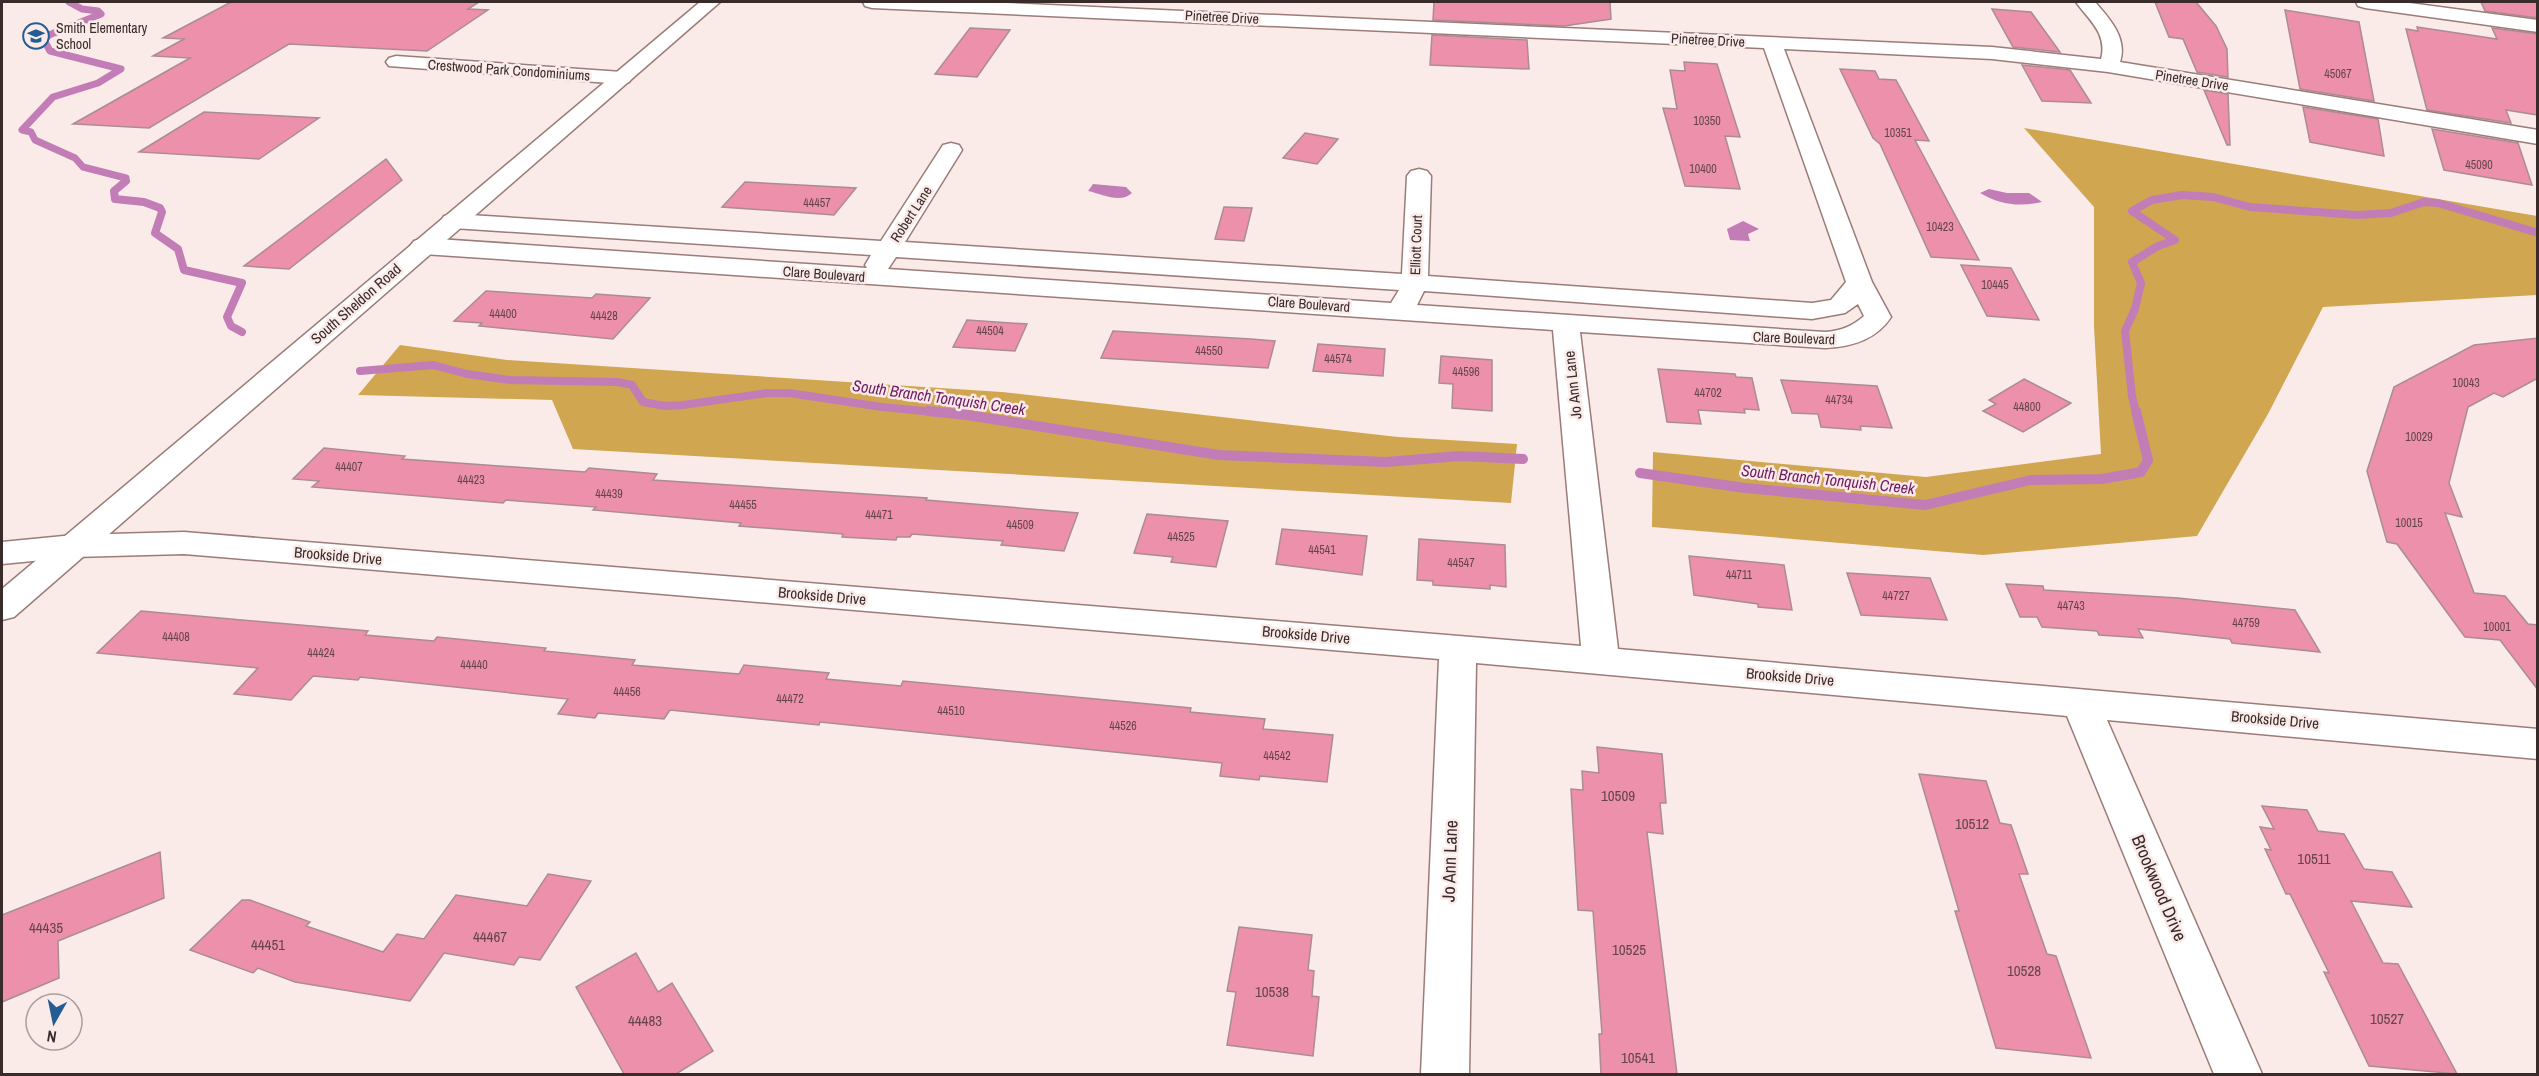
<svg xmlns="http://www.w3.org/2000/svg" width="2539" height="1076" viewBox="0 0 2539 1076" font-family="'Archivo Narrow',sans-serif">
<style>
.forest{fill:#d1a650}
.water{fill:#c27cb6}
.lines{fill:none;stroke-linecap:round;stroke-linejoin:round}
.stream-far2{stroke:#c27cb6;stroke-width:7}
.stream-far1{stroke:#c27cb6;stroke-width:8}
.stream{stroke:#c27cb6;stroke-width:10}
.building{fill:#ec90ac;stroke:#ac8b94;stroke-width:1.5}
.minor-casing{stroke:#9b7c77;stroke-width:3}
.secondary-casing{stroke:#9b7c77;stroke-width:3}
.minor{fill:#fff;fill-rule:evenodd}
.secondary{fill:#fff;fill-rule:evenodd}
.labels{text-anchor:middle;stroke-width:5;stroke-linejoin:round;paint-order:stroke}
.number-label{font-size:12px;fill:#65444a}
.far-street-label{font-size:14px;fill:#382b29;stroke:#faebe9}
.far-poi-label{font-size:14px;fill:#382b29;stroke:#faebe9;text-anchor:start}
.street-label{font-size:15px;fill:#382b29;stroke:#faebe9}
.near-number-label{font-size:15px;fill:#65444a}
.water-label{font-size:16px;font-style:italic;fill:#6e1963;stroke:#faebe9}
.near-street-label{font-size:18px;fill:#382b29;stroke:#faebe9}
</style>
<rect width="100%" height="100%" fill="#faebe9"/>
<g class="forest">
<path d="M2024,128L2537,216V295L2323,307L2268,414L2197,536L1983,555L1652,527L1653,452L1926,477L2101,454L2094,327V207Z"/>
<path d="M400,345L507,360L1002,392L1398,437L1517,444L1511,503L573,449L552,400L358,395Z"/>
</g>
<g class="water">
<path d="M1093,184L1126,187L1132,193C1120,204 1102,194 1088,191Z"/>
<path d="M1989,189L2007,193H2029L2042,202C2018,207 2001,205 1980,193Z"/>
<path d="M1743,221L1759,229L1748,234L1750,241L1730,240L1727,229Z"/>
</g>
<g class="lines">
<path class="stream-far2" d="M69,2L82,9L98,11L101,14L49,35L44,40L50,51L121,69L98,83L53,97L22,130L31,132L35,140L75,158L83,167L126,178L124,182"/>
<g class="stream-far1">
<path d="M126,181L114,191L115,199L144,202L160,208L162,212L155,233L178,249L184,270L242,283L227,317L231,326L242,332"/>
<path d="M360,371L433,365L467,374L510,380L618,382L632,385L643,402L665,406L683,405L767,393H789L882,407L944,413"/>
<path d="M2136,413L2132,396L2125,331L2135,309L2141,283L2132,262L2158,246L2175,240L2132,211L2152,200L2182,195L2213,197L2250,207L2357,215L2391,213L2424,202L2438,203L2538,233"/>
</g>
<g class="stream">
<path d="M928,411L967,415L1219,455L1386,462L1460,456L1523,459"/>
<path d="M1640,473L1745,488L1925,505L2031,480L2102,479L2141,472L2148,460L2136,411"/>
</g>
</g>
<g class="building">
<path d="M231,2H479L468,9L488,10L427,51L289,44L149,128L73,124L190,58L153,56L184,39L163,38Z"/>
<path d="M1434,2H1610L1611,19L1564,26L1433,20Z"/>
<path d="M2155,2H2196L2216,26L2227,49L2228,77L2197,72L2183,39L2169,37Z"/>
<path d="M2481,2H2538V18L2485,11Z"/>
<path d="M1992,9L2031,12L2060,52L2013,47Z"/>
<path d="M2285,10L2359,22L2374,101L2300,89Z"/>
<path d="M2417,27L2497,39L2492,28L2538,34V115L2506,110L2511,123L2427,110L2406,29L2418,31Z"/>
<path d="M970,28L1010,30L977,77L935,74Z"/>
<path d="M1432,35L1527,40L1529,69L1430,65Z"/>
<path d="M1684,62L1717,64L1740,137L1725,136L1740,189L1685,186L1663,108L1677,109L1670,70L1685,71Z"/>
<path d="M2022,65L2070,70L2091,103L2042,101Z"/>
<path d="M1840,69L1875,71L1879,79L1896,80L1929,141L1915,140L1979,260L1931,257L1880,144L1873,138Z"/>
<path d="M2204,90L2228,94L2230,145H2227Z"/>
<path d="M2303,107L2378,119L2384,156L2310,142Z"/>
<path d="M204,112L319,118L259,159L139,152Z"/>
<path d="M2432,129L2518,143L2532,185L2444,170Z"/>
<path d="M1305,133L1338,139L1317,164L1283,158Z"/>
<path d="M386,159L402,180L289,269L244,266Z"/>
<path d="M745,182L856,188L834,215L722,207Z"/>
<path d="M1224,207L1252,208L1244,241L1215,239Z"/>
<path d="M1961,265L2011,268L2039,320L1987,316Z"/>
<path d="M486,291L592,298L596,294L650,298L613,339L479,326L482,323L454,321Z"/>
<path d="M967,320L1027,324L1015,351L953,347Z"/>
<path d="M1113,331L1251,339L1275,341L1268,368L1101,358Z"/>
<path d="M2538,338V378L2503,397L2494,393L2468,407L2449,483L2462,517L2445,513L2474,593L2505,596L2528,624L2538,625V690L2500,640L2465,637L2397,544L2387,542L2367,471L2394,387L2474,345Z"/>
<path d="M1318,344L1385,349L1383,376L1313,371Z"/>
<path d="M1441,356L1492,360V411L1452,408L1453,384L1439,383Z"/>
<path d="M1658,369L1735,374L1736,377L1752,378L1759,410L1744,409L1745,413L1698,410L1701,424L1667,422Z"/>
<path d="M2024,379L2071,403L2023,432L1983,411L1996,404L1989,400Z"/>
<path d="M1781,380L1877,386L1892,428L1860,426L1861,430L1821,427L1818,414L1792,413Z"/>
<path d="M324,448L405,456L402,459L585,472L589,468L657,474L653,480L927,498L926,500L1078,513L1064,551L1001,545L1003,541L912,534L910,537H897L896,540L842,537L843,534L739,526L741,523L593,510L596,507L506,500L503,503L312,487L319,481L293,479Z"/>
<path d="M1147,514L1228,521L1216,567L1171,562L1173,557L1134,553Z"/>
<path d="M1282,529L1367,536L1362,575L1276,564Z"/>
<path d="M1419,539L1505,545L1506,587L1490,585V589L1433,585V581L1417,580Z"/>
<path d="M1689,556L1784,565L1792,610L1758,607V604L1694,595Z"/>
<path d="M1847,573L1930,578L1947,620L1861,615Z"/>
<path d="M2006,584L2043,586L2044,590L2178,598L2295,610L2320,652L2232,643L2230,639L2138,629L2143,638L2099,635L2097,631L2042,627L2037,617H2020Z"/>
<path d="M141,611L368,631L365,635L434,641L437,637L546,648L544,651L635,660L632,665L739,674L744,665L829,673L826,679L901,686L903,681L1191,708L1190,712L1265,719L1263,729L1333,735L1327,782L1260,776L1259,780L1220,776L1222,763L820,722L819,725L670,710L664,719L598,713L595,718L558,714L568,699L360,677L358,680L313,676L291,700L234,694L258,668L97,653Z"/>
<path d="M1597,747L1662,754L1666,803H1660L1663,834L1647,832L1677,1074H1601L1599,1034H1602L1593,911L1578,910L1571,789L1583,790L1582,771L1599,773Z"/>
<path d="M1919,774L1986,781L2000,823L2011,825L2028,874H2019L2047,954L2056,956L2091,1058L1996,1048L1955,911H1959Z"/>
<path d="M2262,806L2307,810L2318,831L2344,834L2364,869L2392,872L2412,907L2351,901L2383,963L2398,964L2457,1074L2369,1066L2324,972L2329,973L2290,894H2286L2265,849L2271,850L2260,827L2274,829Z"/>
<path d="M160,852L164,898L58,941L59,978L2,1002V915Z"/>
<path d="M548,874L591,881L540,960L519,957L514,965L444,953L410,1001L295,982L258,968L253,973L190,950L242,900H250L310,922L306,926L383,952L397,934L424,939L456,895L527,906Z"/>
<path d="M1239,927L1312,935L1308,970L1314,971L1312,996L1319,997L1313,1056L1227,1045L1236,992L1227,991Z"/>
<path d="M636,953L658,992L672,983L713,1051L676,1074H624L576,987Z"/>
</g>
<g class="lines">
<g class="minor-casing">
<g id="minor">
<path d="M863,2H983L1992,47L2101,59C2108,34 2089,20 2076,2H2095C2109,18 2128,38 2120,62L2538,130V144L2108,72L1992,59L1784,49L1872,282L1891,317C1876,340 1851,347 1825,348L1580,332L1618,649L2538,729V759L2107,720L2262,1074H2214L2067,716L1476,663L1469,1074H1421L1439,659L184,554L74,557L2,564V542L74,535L184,532L1581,646L1553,330L423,254L414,251L410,246L414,241L423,238L867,268L865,265L871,255L453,228L444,226L441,221L444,216L453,214L881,241L943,145L951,143L959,145L962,150L905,242L1402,274L1407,176L1411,171L1419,169L1427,171L1431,176L1428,276L1812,303L1831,300L1846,282L1764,48L872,8L865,6ZM896,257L1399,290L1391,303L888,269ZM1424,291L1812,319L1845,313L1858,304L1864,316C1853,326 1840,331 1825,332L1417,305Z"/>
<path d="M2356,2H2402L2538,20V32L2365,8L2358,6Z"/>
<path d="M396,56L622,72L629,74L632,78L629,82L622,84L389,66L386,62L389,58Z"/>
</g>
</g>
<g class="secondary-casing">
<path id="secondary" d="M700,2H720L14,617L2,620V589Z"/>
</g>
<use href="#minor" class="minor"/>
<use href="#secondary" class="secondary"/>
</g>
<defs>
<g id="school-ring" transform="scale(1.35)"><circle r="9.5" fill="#faebe9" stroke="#245c94" stroke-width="1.5"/><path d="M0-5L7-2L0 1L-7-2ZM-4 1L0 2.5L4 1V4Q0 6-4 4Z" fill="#245c94"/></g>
</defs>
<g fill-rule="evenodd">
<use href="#school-ring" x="36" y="36"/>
</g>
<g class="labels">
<g class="number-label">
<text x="2338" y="78">45067</text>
<text x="1707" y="125">10350</text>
<text x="1898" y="137">10351</text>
<text x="2479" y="169">45090</text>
<text x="1703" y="173">10400</text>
<text x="817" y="207">44457</text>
<text x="1940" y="231">10423</text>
<text x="1995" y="289">10445</text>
<text x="503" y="318">44400</text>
<text x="604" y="320">44428</text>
<text x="990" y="335">44504</text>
<text x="1209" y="355">44550</text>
<text x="1338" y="363">44574</text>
<text x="1466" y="376">44596</text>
<text x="2466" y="387">10043</text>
<text x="1708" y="397">44702</text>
<text x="1839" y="404">44734</text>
<text x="2027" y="411">44800</text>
<text x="2419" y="441">10029</text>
<text x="349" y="471">44407</text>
<text x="471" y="484">44423</text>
<text x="609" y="498">44439</text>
<text x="743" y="509">44455</text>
<text x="879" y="519">44471</text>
<text x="2409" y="527">10015</text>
<text x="1020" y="529">44509</text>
<text x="1181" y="541">44525</text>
<text x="1322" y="554">44541</text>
<text x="1461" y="567">44547</text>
<text x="1739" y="579">44711</text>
<text x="1896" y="600">44727</text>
<text x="2071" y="610">44743</text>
<text x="2246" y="627">44759</text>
<text x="2497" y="631">10001</text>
<text x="176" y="641">44408</text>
<text x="321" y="657">44424</text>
<text x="474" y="669">44440</text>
<text x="627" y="696">44456</text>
<text x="790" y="703">44472</text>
<text x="951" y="715">44510</text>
<text x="1123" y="730">44526</text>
<text x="1277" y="760">44542</text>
</g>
<g class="far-street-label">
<text transform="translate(1222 17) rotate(3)" y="5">Pinetree Drive</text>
<text transform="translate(1708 40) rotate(3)" y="5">Pinetree Drive</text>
<text transform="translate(509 70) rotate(4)" y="5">Crestwood Park Condominiums</text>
<text transform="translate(2192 80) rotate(9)" y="5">Pinetree Drive</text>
<text transform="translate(911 214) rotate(-57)" y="5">Robert Lane</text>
<text transform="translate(1416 245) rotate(-88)" y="5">Elliott Court</text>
<text transform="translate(824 274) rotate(4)" y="5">Clare Boulevard</text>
<text transform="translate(1309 304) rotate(4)" y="5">Clare Boulevard</text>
<text transform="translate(1794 338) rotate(2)" y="5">Clare Boulevard</text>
</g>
<g class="far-poi-label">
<text x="56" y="33">Smith Elementary<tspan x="56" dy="16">School</tspan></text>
</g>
<g class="street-label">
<text transform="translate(356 304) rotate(-41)" y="5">South Sheldon Road</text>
<text transform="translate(1573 385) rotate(-96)" y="5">Jo Ann Lane</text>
<text transform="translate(338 556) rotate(5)" y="5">Brookside Drive</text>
<text transform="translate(822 596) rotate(5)" y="5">Brookside Drive</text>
<text transform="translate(1306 635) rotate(5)" y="5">Brookside Drive</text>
<text transform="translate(1790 677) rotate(5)" y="5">Brookside Drive</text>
<text transform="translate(2275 720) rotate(5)" y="5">Brookside Drive</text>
</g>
<g class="near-number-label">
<text x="1618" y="801">10509</text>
<text x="1972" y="829">10512</text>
<text x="2314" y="864">10511</text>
<text x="46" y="933">44435</text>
<text x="490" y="942">44467</text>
<text x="268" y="950">44451</text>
<text x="1629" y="955">10525</text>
<text x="2024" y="976">10528</text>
<text x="1272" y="997">10538</text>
<text x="2387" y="1024">10527</text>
<text x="645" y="1026">44483</text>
<text x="1638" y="1063">10541</text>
</g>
<g class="water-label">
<text transform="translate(939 397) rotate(8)" y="6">South Branch Tonquish Creek</text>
<text transform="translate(1828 479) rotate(6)" y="6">South Branch Tonquish Creek</text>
</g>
<g class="near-street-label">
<text transform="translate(1450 861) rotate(-88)" y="6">Jo Ann Lane</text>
<text transform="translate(2159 888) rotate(67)" y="6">Brookwood Drive</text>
</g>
</g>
<rect width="2539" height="1076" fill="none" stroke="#382b29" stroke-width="6"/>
<g transform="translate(54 1022) rotate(189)"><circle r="28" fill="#faebe9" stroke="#ac9e9c" stroke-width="1.5"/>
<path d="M0-4.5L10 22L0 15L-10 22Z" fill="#245c94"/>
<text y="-9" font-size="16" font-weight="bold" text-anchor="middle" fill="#382b29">N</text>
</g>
</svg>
